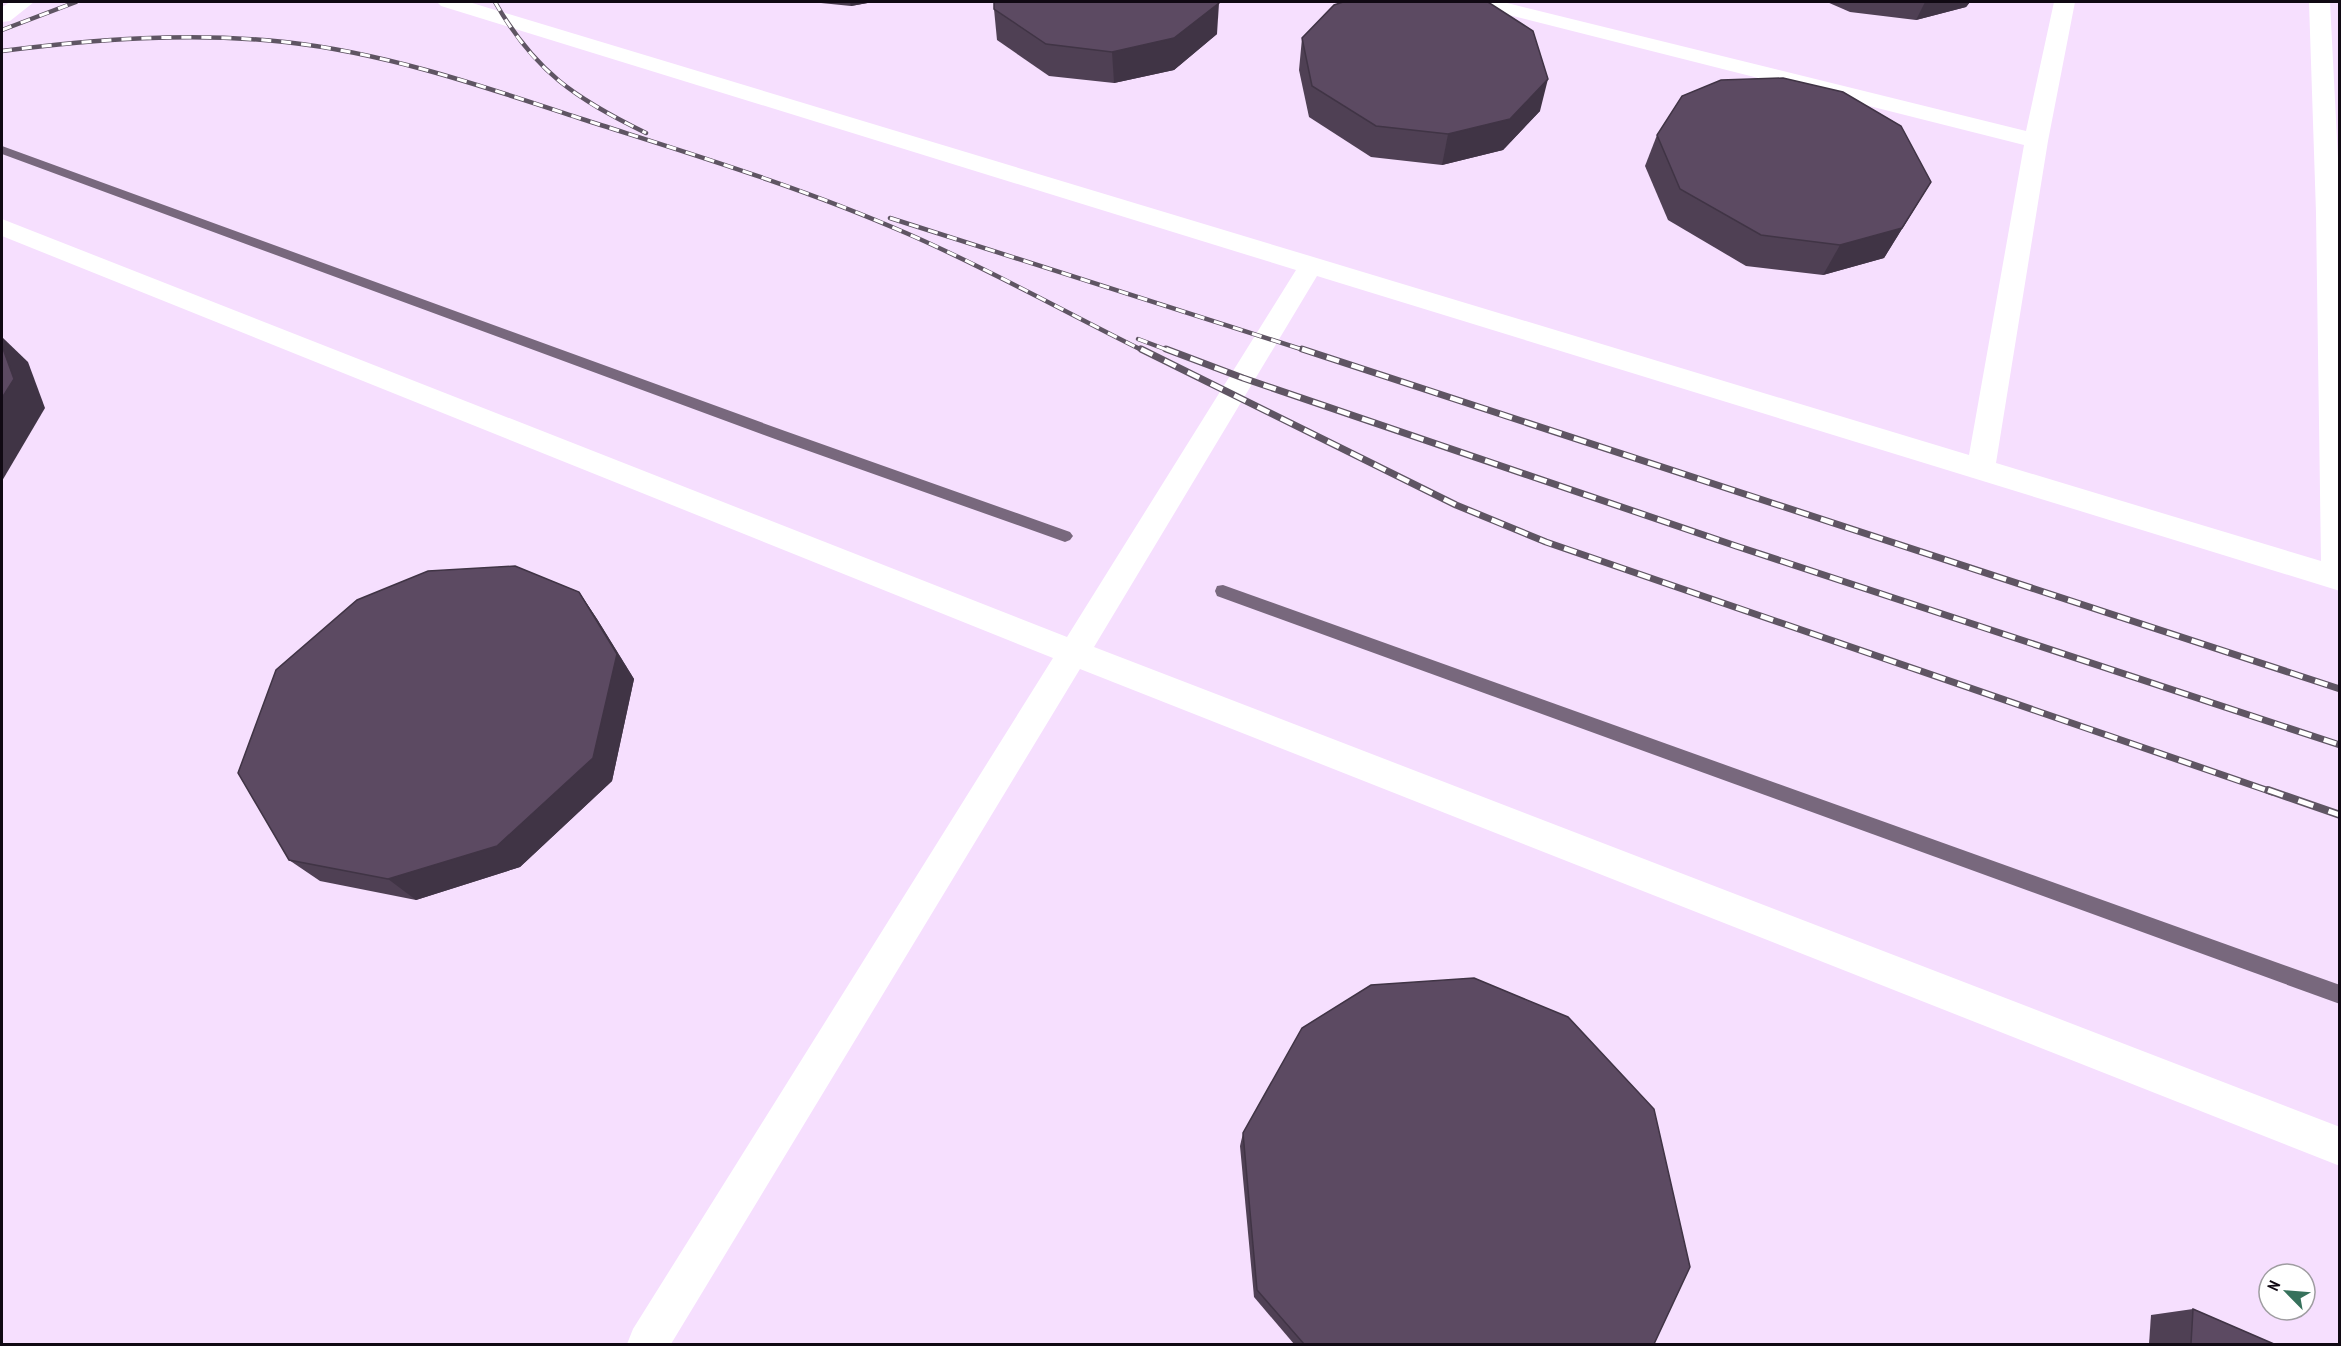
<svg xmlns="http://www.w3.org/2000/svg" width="2341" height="1346" viewBox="0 0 2341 1346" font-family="'PT Sans Narrow',sans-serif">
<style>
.built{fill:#f6dffe;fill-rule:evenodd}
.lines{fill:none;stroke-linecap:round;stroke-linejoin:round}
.stream{fill:#78687d;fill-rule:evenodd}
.service{fill:#fff;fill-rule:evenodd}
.rail-far2-casing{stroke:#5f5563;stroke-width:4.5}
.rail-far1-casing{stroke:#5f5563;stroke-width:7}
.rail-casing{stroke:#5f5563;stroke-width:8}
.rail-far2{stroke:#fff;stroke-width:3;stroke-dasharray:10;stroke-linecap:butt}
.rail-far1{stroke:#fff;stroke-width:4.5;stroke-dasharray:13;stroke-linecap:butt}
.rail{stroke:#fff;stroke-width:5;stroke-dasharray:16;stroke-linecap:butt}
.wall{fill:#4f4054}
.shaded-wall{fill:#403445}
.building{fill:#5c4a62;stroke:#403445;stroke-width:1.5}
</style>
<rect width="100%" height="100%" fill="#f8e9fd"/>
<path class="built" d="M2,2H2339V1344H2ZM2269,1274H2305V1310H2269Z"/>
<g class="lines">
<g class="stream">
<path d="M2,146L785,431L1070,532L1073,536L1070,540L1065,542L775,439L2,154Z"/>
<path d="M1223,585L2340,985V1004L1217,596L1215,591L1217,586Z"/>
</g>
<g class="service">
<path d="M10,2H34L10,21L2,22V7Z"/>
<path d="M437,2H469L1969,455L2024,145L1473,6L1469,2H1503L2026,131L2054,2H2075L2048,141L1996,463L2321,561L2316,213L2309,2H2330L2340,198V591L1317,276L1094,647L2340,1127V1166L1080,669L671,1344H627L633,1329L1053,658L2,236V219L1067,637L1296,270L441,6Z"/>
</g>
<g class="rail-far2-casing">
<g id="rail-far2">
<path d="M495,2C535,72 575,98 646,133"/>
<path d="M2,30L76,2"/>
<path d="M2,51C95,39 191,32 285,42C387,53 485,87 582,119C691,154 801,187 906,233C987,268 1065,312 1144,351"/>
<path d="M890,218L1307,351"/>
<path d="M1138,339L1170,351"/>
</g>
</g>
<g class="rail-far1-casing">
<g id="rail-far1">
<path d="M1141,349L1456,505L1546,542L2272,792"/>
<path d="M1166,349L1243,378L1736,546L2340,745"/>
<path d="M1302,349L2340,689"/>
</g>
</g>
<g class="rail-casing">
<path id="rail" d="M2268,790L2340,815"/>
</g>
<use href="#rail-far2" class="rail-far2"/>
<use href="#rail-far1" class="rail-far1"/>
<use href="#rail" class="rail"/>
</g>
<g class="wall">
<path d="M811,2H873L851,6Z"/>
<path d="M1827,2H1970L1966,7L1916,20L1850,12Z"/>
<path d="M994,9L1217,34L1174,70L1114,83L1049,76L997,40Z"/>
<path d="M1302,38L1540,111L1503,150L1442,165L1371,157L1309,117L1299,70Z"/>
<path d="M1657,135L1931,182L1884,258L1823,275L1746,266L1668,220L1645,166Z"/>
<path d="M579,592L597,619L634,679L612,781L520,867L416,900L320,881L289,860Z"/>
<path d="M1243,1133L1654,1344H1294L1254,1297L1240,1146Z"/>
<path d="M2193,1309L2274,1344H2149L2151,1315Z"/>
</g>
<g class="shaded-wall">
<path d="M850,2H873L851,6Z"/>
<path d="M1925,2H1970L1966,7L1916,20Z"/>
<path d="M1219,3L1217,34L1174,70L1114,83L1112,52Z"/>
<path d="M1548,79L1540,111L1503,150L1442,165L1448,134Z"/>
<path d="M1931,182L1884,258L1823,275L1840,245Z"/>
<path d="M2,337L28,362L45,408L2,481Z"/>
<path d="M579,592L597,619L634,679L612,781L520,867L416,900L388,879Z"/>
</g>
<g class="building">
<path d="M994,2H1218L1219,3L1174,38L1112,52L1046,44L994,9Z"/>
<path d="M1343,2H1488L1533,31L1548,79L1510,119L1448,134L1376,126L1312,86L1302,38L1334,5Z"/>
<path d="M1783,78L1843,92L1901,126L1931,182L1902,228L1840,245L1761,235L1680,189L1657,135L1682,96L1721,80Z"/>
<path d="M2,346L14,379L2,398Z"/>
<path d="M515,566L579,592L617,654L593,758L497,846L388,879L289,860L238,773L276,670L357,600L428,571Z"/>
<path d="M1474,978L1568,1017L1654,1109L1690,1267L1654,1344H1304L1257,1290L1243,1133L1302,1028L1371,985Z"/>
<path d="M2193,1309L2274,1344H2191Z"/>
</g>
<rect width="2341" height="1346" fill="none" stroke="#100913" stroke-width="6"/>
<g transform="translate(2287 1292) rotate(295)"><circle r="28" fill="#ffffff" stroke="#9f9da1" stroke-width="1.5"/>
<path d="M0-4.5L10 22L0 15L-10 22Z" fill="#36715b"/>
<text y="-9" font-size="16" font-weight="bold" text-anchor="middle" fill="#100913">N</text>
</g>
</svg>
